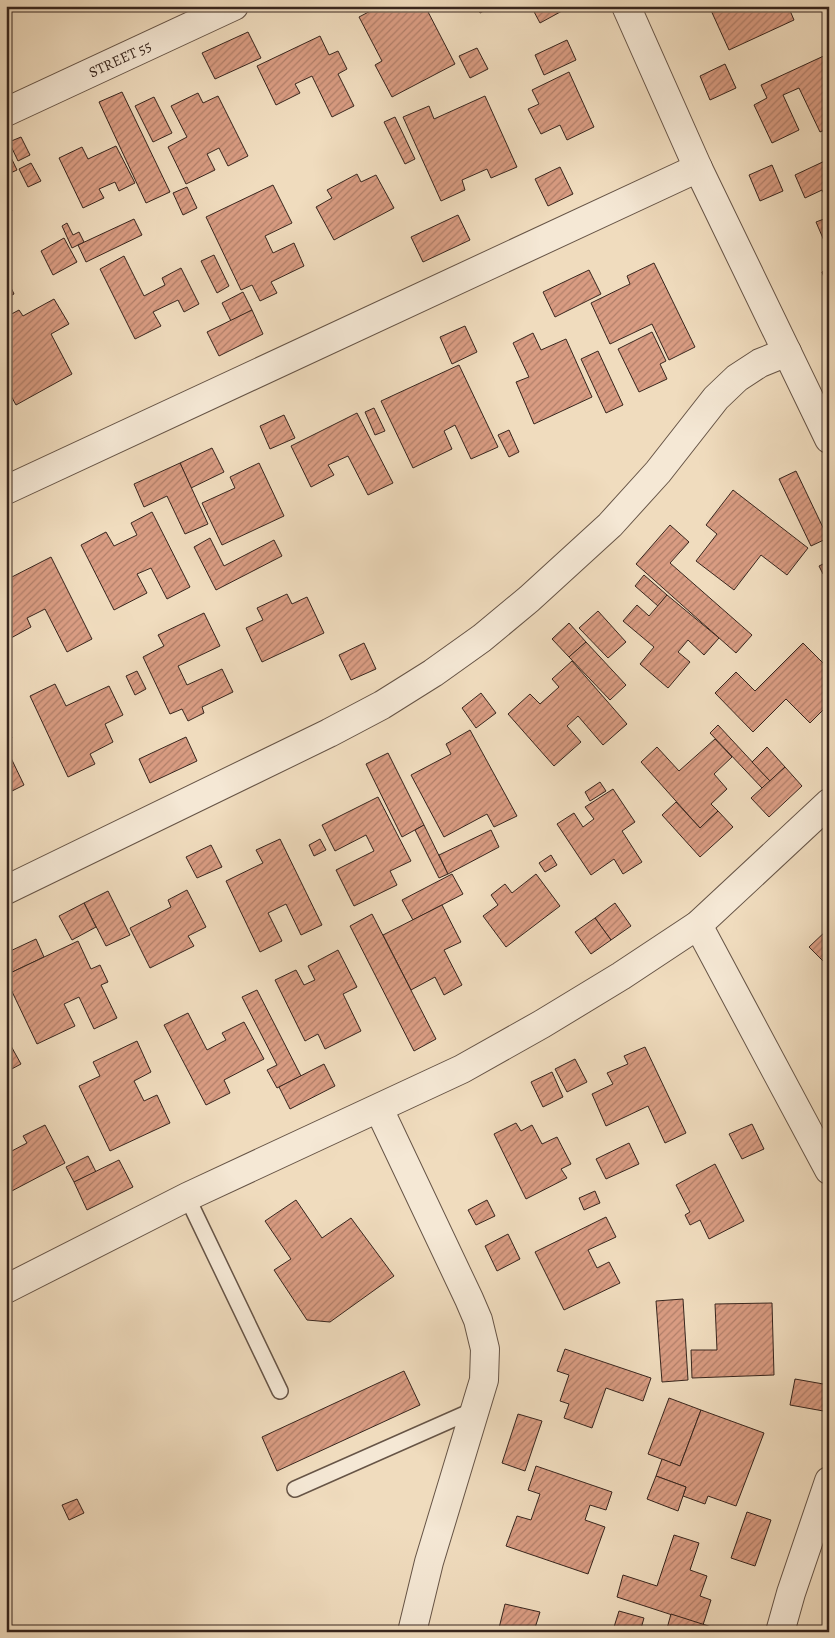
<svg xmlns="http://www.w3.org/2000/svg" width="835" height="1638" viewBox="0 0 835 1638" font-family="Alegreya,serif">
<style>
.building{fill:url(#building-hatch);stroke:#38261e}
.lines{fill:none;stroke-linecap:round;stroke-linejoin:round}
.service-casing{stroke:#665446;stroke-width:18}
.minor-casing{stroke:#665446;stroke-width:30}
.service{stroke:#f5e8d5;stroke-width:15}
.minor{stroke:#f5e8d5;stroke-width:28}
.labels{text-anchor:middle;stroke-width:4.5;stroke-linejoin:round;paint-order:stroke}
.street-label{font-size:15px;fill:#38261e;stroke:#f5e8d5}
</style>
<defs>
<pattern id="building-hatch" width="6" height="6" patternUnits="userSpaceOnUse" patternTransform="scale(1.25)"><rect width="6" height="6" fill="#d99c82"/><path d="M-1 1l2-2M0 6l6-6M5 7l2-2" fill="none" stroke="#b17f6a"/></pattern>
</defs>
<rect width="100%" height="100%" fill="#f0dcbe"/>
<filter id="stains"><feTurbulence type="fractalNoise" baseFrequency=".004" numOctaves="4"/><feColorMatrix values="0 0 0 0 .2 0 0 0 0 .09 0 0 0 0 .02 0 0 0 .5 -.17"/></filter>
<radialGradient id="worn" r=".72"><stop offset=".6" stop-color="#630" stop-opacity="0"/><stop offset="1" stop-color="#630" stop-opacity=".3"/></radialGradient>
<g class="building">
<path d="M380,6H425L455,64L392,97L375,65L382,61L359,17Z"/>
<path d="M476,6H493L480,13Z"/>
<path d="M531,6H560L562,11L540,23Z"/>
<path d="M709,6H788L794,20L729,50Z"/>
<path d="M248,32L261,58L215,79L202,53Z"/>
<path d="M320,36L329,55L338,51L347,69L338,74L354,106L332,117L312,76L295,84L300,93L276,105L257,66Z"/>
<path d="M567,40L576,60L544,75L535,55Z"/>
<path d="M477,48L488,69L470,78L459,56Z"/>
<path d="M828,54L829,128L820,132L799,88L783,95L799,130L772,143L754,105L767,98L761,85Z"/>
<path d="M725,64L736,88L710,100L700,76Z"/>
<path d="M569,72L594,127L567,140L560,125L541,134L528,109L539,104L532,90Z"/>
<path d="M122,92L170,192L146,203L99,102Z"/>
<path d="M198,93L203,103L218,96L248,156L228,166L219,148L207,154L215,170L186,184L168,147L187,137L171,106Z"/>
<path d="M485,96L517,167L491,178L487,169L462,180L465,190L441,201L403,117L429,106L434,119Z"/>
<path d="M154,97L172,133L153,142L135,106Z"/>
<path d="M395,117L415,159L405,164L384,122Z"/>
<path d="M21,137L30,155L18,161L9,142Z"/>
<path d="M116,146L135,183L119,191L115,182L99,189L104,198L83,208L59,158L82,147L88,159Z"/>
<path d="M6,147L17,170L6,175Z"/>
<path d="M829,159V204L822,190L805,198L795,175Z"/>
<path d="M31,163L41,181L28,187L19,169Z"/>
<path d="M772,165L783,191L760,201L749,175Z"/>
<path d="M560,167L573,194L548,206L535,179Z"/>
<path d="M357,174L361,182L376,175L394,208L334,240L316,207L332,198L327,190Z"/>
<path d="M273,185L292,223L265,236L273,253L294,243L304,266L271,282L277,293L260,301L252,285L241,290L206,217Z"/>
<path d="M187,187L197,208L183,215L173,193Z"/>
<path d="M6,199L12,211L6,214Z"/>
<path d="M458,215L470,240L423,262L411,237Z"/>
<path d="M829,217V241L825,243L816,222Z"/>
<path d="M134,219L142,235L86,262L78,245Z"/>
<path d="M67,223L73,235L79,232L84,242L72,248L62,226Z"/>
<path d="M64,238L77,262L53,275L41,251Z"/>
<path d="M214,255L229,286L217,293L201,261Z"/>
<path d="M124,256L144,296L165,285L162,278L181,268L199,304L184,312L178,300L153,312L161,326L135,339L100,269Z"/>
<path d="M654,263L695,347L669,360L652,324L610,344L591,303L630,284L627,276Z"/>
<path d="M829,269V290L822,272Z"/>
<path d="M589,270L601,294L555,317L543,292Z"/>
<path d="M6,277L14,294L6,298Z"/>
<path d="M243,292L252,310L231,321L222,303Z"/>
<path d="M54,299L69,324L51,334L72,374L16,405L6,387V317L19,310L23,316Z"/>
<path d="M252,310L263,334L219,356L207,332Z"/>
<path d="M465,326L477,352L452,364L440,337Z"/>
<path d="M652,332L666,361L660,364L667,379L639,392L618,349Z"/>
<path d="M533,333L541,350L566,339L592,397L534,424L516,382L529,377L513,343Z"/>
<path d="M598,351L623,405L606,413L581,359Z"/>
<path d="M459,365L498,447L471,459L455,425L444,431L452,449L413,468L381,401Z"/>
<path d="M374,408L385,431L375,435L365,412Z"/>
<path d="M357,413L393,483L368,495L348,456L328,465L334,475L311,487L291,446Z"/>
<path d="M284,415L295,438L270,449L260,426Z"/>
<path d="M509,430L519,452L509,457L498,435Z"/>
<path d="M212,448L224,472L191,488L180,463Z"/>
<path d="M180,463L208,524L185,534L167,496L144,507L134,484Z"/>
<path d="M259,463L284,516L222,545L202,503L235,488L230,477Z"/>
<path d="M796,471L828,538L811,546L779,479Z"/>
<path d="M733,490L808,548L787,575L761,555L734,590L696,561L717,534L706,525Z"/>
<path d="M152,512L190,587L167,599L151,568L137,574L147,593L114,610L81,545L106,532L114,546L137,535L131,523Z"/>
<path d="M670,525L689,542L670,563L752,635L736,653L636,564Z"/>
<path d="M210,538L224,566L274,540L282,556L216,590L194,547Z"/>
<path d="M51,557L92,639L67,652L45,609L27,618L31,627L11,638L6,629V580Z"/>
<path d="M829,561V572L823,574L819,566Z"/>
<path d="M644,575L667,595L658,606L635,586Z"/>
<path d="M287,594L292,604L307,597L324,633L262,662L246,628L263,620L257,608Z"/>
<path d="M667,595L719,638L704,655L688,640L678,652L690,662L668,688L640,664L654,647L623,621L637,605L649,616Z"/>
<path d="M598,611L626,642L608,658L579,628Z"/>
<path d="M204,613L220,646L178,666L187,685L222,669L233,692L202,707L204,713L188,721L182,709L170,714L143,657L164,646L158,635Z"/>
<path d="M569,623L586,642L569,657L552,639Z"/>
<path d="M586,642L626,685L610,700L569,657Z"/>
<path d="M364,643L376,669L351,680L339,655Z"/>
<path d="M803,643L829,669V704L810,723L786,699L753,732L715,693L736,672L755,691Z"/>
<path d="M572,661L627,724L603,745L578,716L567,726L581,742L554,766L508,714L530,694L540,704L559,687L552,679Z"/>
<path d="M137,671L146,689L135,695L126,676Z"/>
<path d="M55,684L66,706L109,686L123,715L105,724L113,742L90,754L95,764L68,777L30,696Z"/>
<path d="M481,693L496,713L476,728L462,708Z"/>
<path d="M718,725L770,781L762,788L710,733Z"/>
<path d="M6,727L12,738L6,741Z"/>
<path d="M470,730L517,816L494,827L487,814L444,837L411,775L451,754L446,744Z"/>
<path d="M186,737L197,761L150,783L139,759Z"/>
<path d="M715,739L732,757L714,774L727,789L711,804L718,811L700,828L641,762L657,747L679,771Z"/>
<path d="M767,747L785,767L770,781L752,762Z"/>
<path d="M388,753L424,825L402,837L366,764Z"/>
<path d="M11,758L24,785L6,794V760Z"/>
<path d="M785,767L802,786L769,817L751,798Z"/>
<path d="M600,782L606,791L590,801L585,792Z"/>
<path d="M613,789L635,822L622,831L642,862L623,874L614,859L591,875L557,824L574,813L583,827L594,819L585,807Z"/>
<path d="M378,797L411,861L390,871L397,885L354,906L336,870L374,851L366,835L335,851L322,825Z"/>
<path d="M676,802L700,828L718,811L733,827L700,857L662,815Z"/>
<path d="M424,825L448,874L439,878L415,830Z"/>
<path d="M491,830L499,847L448,874L439,855Z"/>
<path d="M280,839L322,925L301,935L286,904L268,913L282,941L260,952L226,881L263,863L256,850Z"/>
<path d="M320,839L326,850L314,856L309,845Z"/>
<path d="M211,845L222,867L197,878L186,857Z"/>
<path d="M551,855L557,865L545,872L539,863Z"/>
<path d="M452,874L463,894L413,920L402,900Z"/>
<path d="M536,874L560,906L506,947L483,916L498,905L491,895L505,884L512,893Z"/>
<path d="M187,890L206,927L188,936L194,946L150,968L130,928L171,907L168,900Z"/>
<path d="M108,891L130,935L106,946L84,903Z"/>
<path d="M84,903L96,927L72,940L59,916Z"/>
<path d="M615,903L631,926L611,940L595,918Z"/>
<path d="M442,905L461,942L444,950L462,985L444,995L435,977L411,990L383,935Z"/>
<path d="M372,914L436,1039L414,1051L350,926Z"/>
<path d="M595,918L611,940L591,954L575,932Z"/>
<path d="M828,929L829,930V967L809,947Z"/>
<path d="M36,939L44,957L6,975V953Z"/>
<path d="M78,941L91,969L100,965L108,982L101,985L117,1018L94,1029L79,997L64,1004L75,1026L37,1044L6,979V975Z"/>
<path d="M338,950L357,987L343,994L361,1031L325,1049L318,1034L305,1041L275,980L296,970L304,985L315,980L308,966Z"/>
<path d="M257,990L301,1076L277,1088L267,1070L277,1065L242,997Z"/>
<path d="M188,1013L207,1050L226,1040L222,1033L244,1022L264,1059L224,1080L230,1093L206,1105L164,1025Z"/>
<path d="M6,1037L21,1064L6,1072Z"/>
<path d="M137,1041L151,1072L134,1081L144,1101L157,1095L170,1123L110,1151L79,1086L100,1076L93,1062Z"/>
<path d="M645,1047L686,1133L665,1143L648,1106L606,1126L592,1094L613,1084L607,1073L628,1064L624,1056Z"/>
<path d="M575,1059L587,1082L567,1092L555,1069Z"/>
<path d="M324,1064L335,1086L290,1109L279,1087Z"/>
<path d="M552,1072L563,1097L543,1107L531,1082Z"/>
<path d="M516,1123L521,1131L532,1125L542,1144L557,1137L571,1164L561,1169L567,1178L526,1199L494,1134Z"/>
<path d="M752,1124L764,1149L742,1159L729,1134Z"/>
<path d="M45,1125L65,1163L6,1194V1151L8,1153L27,1143L23,1136Z"/>
<path d="M629,1143L639,1164L606,1179L596,1159Z"/>
<path d="M88,1156L96,1172L74,1182L66,1167Z"/>
<path d="M119,1160L133,1187L87,1210L74,1182Z"/>
<path d="M715,1164L744,1221L709,1239L700,1220L690,1225L685,1215L690,1212L676,1185Z"/>
<path d="M595,1191L600,1203L584,1210L579,1198Z"/>
<path d="M296,1200L322,1238L351,1218L394,1276L330,1322L307,1320L274,1270L291,1259L265,1221Z"/>
<path d="M487,1200L495,1216L476,1225L468,1210Z"/>
<path d="M606,1217L616,1237L588,1250L597,1268L609,1262L620,1283L564,1310L535,1252Z"/>
<path d="M508,1234L520,1259L497,1271L485,1246Z"/>
<path d="M683,1299L688,1380L662,1382L656,1301Z"/>
<path d="M772,1303L774,1375L692,1378L691,1350H717L715,1304Z"/>
<path d="M565,1349L651,1378L643,1401L606,1388L592,1428L564,1418L569,1404L560,1401L569,1375L557,1371Z"/>
<path d="M404,1371L420,1405L277,1471L262,1437Z"/>
<path d="M795,1379L829,1385V1412L790,1405Z"/>
<path d="M669,1398L701,1410L680,1466L648,1454Z"/>
<path d="M701,1410L764,1433L736,1506L708,1496L705,1504L683,1496L686,1487L656,1476L662,1459L680,1466Z"/>
<path d="M518,1414L542,1421L525,1471L502,1463Z"/>
<path d="M536,1466L612,1492L606,1510L590,1505L585,1520L605,1527L588,1574L506,1546L517,1516L531,1520L540,1494L528,1490Z"/>
<path d="M656,1476L686,1487L678,1511L647,1499Z"/>
<path d="M77,1499L84,1513L69,1520L62,1505Z"/>
<path d="M747,1512L771,1520L755,1566L731,1558Z"/>
<path d="M674,1535L699,1543L690,1570L707,1576L700,1596L711,1600L703,1625L617,1597L623,1575L657,1586Z"/>
<path d="M505,1604L540,1612L535,1628L545,1632H498Z"/>
<path d="M619,1611L644,1618L640,1632H629L614,1627Z"/>
<path d="M671,1614L721,1630V1632H666Z"/>
</g>
<g class="lines">
<g class="service-casing">
<g id="service">
<path d="M187,1197L280,1391"/>
<path d="M295,1489L476,1409"/>
</g>
</g>
<g class="minor-casing">
<g id="minor">
<path d="M626,6L698,168L829,439"/>
<path d="M6,112L234,6"/>
<path d="M6,490L698,168"/>
<path d="M6,890L329,733L382,705L433,673L482,638L529,599L610,525L658,472L716,398L737,378L760,363L787,352"/>
<path d="M698,925L829,1170"/>
<path d="M379,1109L469,1299L478,1320L485,1349L484,1380L429,1562L412,1632"/>
<path d="M6,1289L187,1197L462,1069L542,1024L621,976L698,925L829,803"/>
<path d="M780,1632L791,1593L829,1481"/>
</g>
</g>
<use href="#service" class="service"/>
<use href="#minor" class="minor"/>
</g>
<g class="labels">
<g class="street-label">
<text transform="translate(120 59) rotate(-25)" y="5">STREET 55</text>
</g>
</g>
<rect width="835" height="1638" fill="none" stroke="#f0dcbe" stroke-width="25"/>
<rect x="8" y="8" width="820" height="1623" fill="none" stroke="#38261e" stroke-width="2.5"/>
<rect x="12" y="12" width="810" height="1613" fill="none" stroke="#38261e"/>
<rect width="100%" height="100%" filter="url(#stains)"/>
<rect width="100%" height="100%" fill="url(#worn)"/>
</svg>
